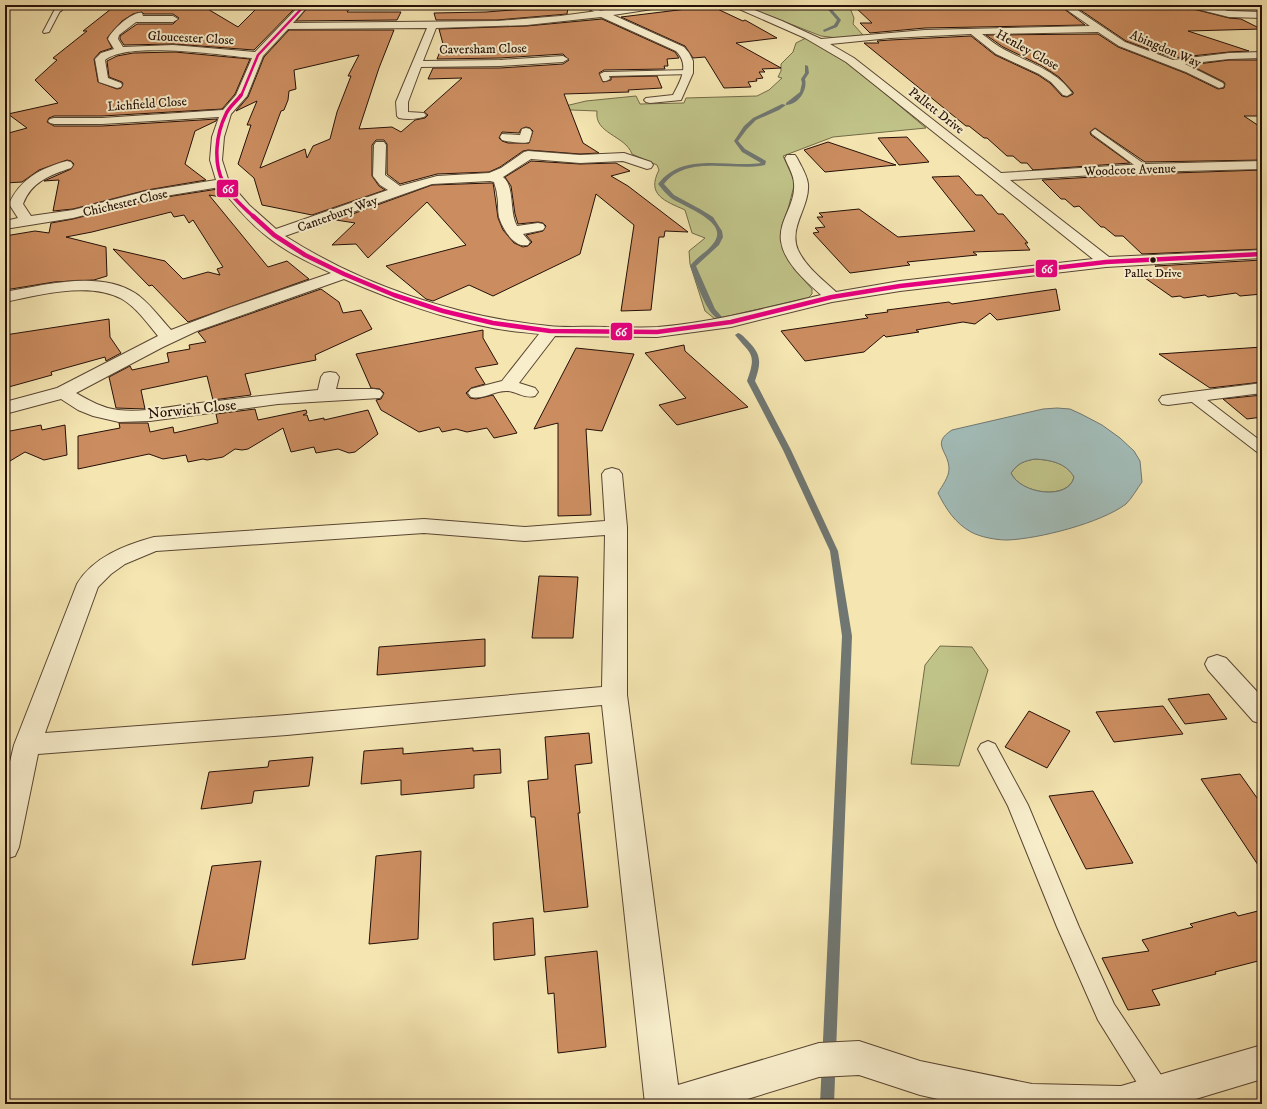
<svg xmlns="http://www.w3.org/2000/svg" width="1267" height="1109" viewBox="0 0 1267 1109" font-family="'IM FELL DW Pica',serif">
<style>
.green{fill:#c0c388;stroke:#726a48}
.water{fill:#a2bcb8;stroke:#707772;fill-rule:evenodd}
.lines{fill:none;stroke-linecap:round;stroke-linejoin:round}
.stream{fill:#707772;fill-rule:evenodd}
.building{fill:#cb8d60;stroke:#251008;fill-rule:evenodd}
.lane-casing{stroke:#594532;stroke-width:2}
.street-casing{stroke:#594532;stroke-width:2}
.lane{fill:#f8eecc;fill-rule:evenodd}
.street{fill:#f8eecc;fill-rule:evenodd}
.bus-1-far2-casing{stroke:#f8eecc;stroke-width:4}
.bus-1-far1-casing{stroke:#f8eecc;stroke-width:5}
.bus-1-casing{stroke:#f8eecc;stroke-width:6}
.bus-1-far2{stroke:#e5007d;stroke-width:2.5}
.bus-1-far1{stroke:#e5007d;stroke-width:3.5}
.bus-1{stroke:#e5007d;stroke-width:4.5}
.bus-dot{fill:#251008;stroke:#f8eecc;stroke-width:1.5}
.labels{text-anchor:middle;stroke-width:4;stroke-linejoin:round;paint-order:stroke}
.far-bus-label{font-size:12px;fill:#251008;stroke:#f8eecc}
.far-street-label{font-size:13px;fill:#251008;stroke:#f8eecc}
.street-label{font-size:15px;fill:#251008;stroke:#f8eecc}
.line-badge{stroke:#f8eecc;stroke-width:1.5}
.badge-label{font-size:11px;text-anchor:middle;font-weight:bold;fill:#fff}
</style>
<rect width="100%" height="100%" fill="#f4e5b1"/>
<filter id="stains"><feTurbulence type="fractalNoise" baseFrequency=".005" numOctaves="4"/><feColorMatrix values="0 0 0 0 .2 0 0 0 0 .09 0 0 0 0 .02 0 0 0 .5 -.17"/></filter>
<radialGradient id="worn" r=".72"><stop offset=".6" stop-color="#630" stop-opacity="0"/><stop offset="1" stop-color="#630" stop-opacity=".3"/></radialGradient>
<g class="green">
<path d="M742,5H852L850,8L854,18L853,24L863,35L838,38L821,36Z"/>
<path d="M593,17L606,18L631,30L479,29V26Z"/>
<path d="M806,38L851,65L926,128L833,137L783,156L795,182L788,209L782,225L781,239L794,269L812,289V294L808,298L715,319L705,311L690,264L689,251L705,238L692,233L685,210C665,201 646,195 659,170L657,165L632,154C625,135 594,134 597,111L572,110L555,111L553,109L586,101L636,96L640,104L684,103L686,98L757,96L769,90L782,78L778,77L781,71V64L793,52L796,43Z"/>
<path d="M1035,459C1051,460 1066,463 1074,477C1069,500 1021,495 1011,473C1018,463 1024,461 1035,459Z"/>
<path d="M940,646L972,647L988,670L959,766L911,764L925,665Z"/>
</g>
<path class="water" d="M1057,408L1070,409L1081,414L1102,425L1120,438L1134,451L1140,461L1142,482C1137,489 1132,498 1126,504C1101,523 1038,539 1007,540C996,540 980,537 971,532C955,523 946,509 938,493C942,486 949,477 949,469C949,451 930,444 952,430L1043,409ZM1035,459C1051,460 1066,463 1074,477C1069,501 1020,494 1011,473C1018,463 1024,461 1035,459Z"/>
<g class="lines">
<g class="stream">
<path d="M824,5H828L841,20L837,27L824,32L823,30L834,25L837,20Z"/>
<path d="M805,65L808,66L809,73L805,79C808,90 798,105 786,105V103L800,92L802,83L801,79L805,73Z"/>
<path d="M782,104L786,105L779,110L756,120L747,129L738,141L745,149L766,161L765,165C734,172 687,154 664,184L674,195L700,209L713,217L722,231L723,237L719,245L696,266L715,309L723,318L720,320C706,315 696,280 690,266C697,256 711,250 716,239C725,220 682,206 671,198C666,194 662,189 658,184C683,151 728,168 761,163L742,152L734,141L744,126L753,118Z"/>
<path d="M738,333C742,334 745,338 748,341C762,355 761,363 755,381L791,450L838,551L852,636L834,1104H820L842,636L830,551L783,450L747,381C757,353 751,355 735,335Z"/>
</g>
</g>
<g class="building">
<path d="M116,5H201L238,27L260,5H298L254,50L173,44L124,45L120,39V36L137,24H173L179,18L173,14H144L142,12L133,14L122,21L107,38L112,48L100,52L94,59L98,82L117,89L121,88L123,84L122,82L109,77L107,61L117,56L133,53L175,52L250,59L235,94L222,109L102,116H54L49,118L47,122L54,126H102L217,119L216,121L195,131L185,164L206,180L147,190L73,209L53,211L59,180L44,181L71,169L74,164L71,161L67,160L39,170L22,182L5,183V134L27,128L8,114L58,103L35,80L57,60L53,58L87,31H83Z"/>
<path d="M310,5H352L347,12H401L397,20L296,21Z"/>
<path d="M890,5H1059L1085,25L925,28L870,33L860,23H872L855,7Z"/>
<path d="M1073,5H1187L1189,8L1229,18L1241,19L1261,29L1188,31L1249,51L1229,52L1173,58L1126,41Z"/>
<path d="M711,6L743,21L745,20L777,38L736,43L781,68L762,69L765,72H759L763,78L756,79L757,81L748,82L751,87L724,88L705,57L693,58L685,46L621,17Z"/>
<path d="M538,8H568L567,14L497,20H436L434,13L486,12Z"/>
<path d="M602,19L675,52L679,58L667,59L668,66H664L665,69L604,70L599,73L603,82L611,80V77L657,76L662,88L628,90L629,92L564,94L583,143L599,153L580,154L528,150L523,151L500,167L489,172L437,174L400,184L387,174V144L384,140H376L372,145V176L379,186L385,190L312,215L262,205L254,178L238,164L251,125H247L257,101L236,111L248,97L264,57L289,30H394L379,68L359,129L392,127L401,132L415,120L425,118L428,115L424,112L462,78L428,79L433,68H500L563,64L569,60L563,54L500,58L437,59L443,44L439,29L527,26ZM359,55L348,76H351L337,112L330,139L313,146L307,158L305,149L260,168L281,111L284,110L288,100L289,91L296,89L294,70ZM526,127L530,128L533,131L529,143H508L502,141L499,138L502,132L519,133L521,129Z"/>
<path d="M1098,34L1118,47L1185,73L1218,89L1224,88L1225,84L1224,82L1190,65L1229,60H1262V116H1244L1262,128V160L1145,162L1095,128L1090,132L1091,135L1130,163L1033,170L1027,163H1021L1013,156H1007L987,138H984L969,126H966L864,43H879L877,41L890,40L971,36L995,55L1038,75L1050,83L1062,96L1067,97L1073,94V92L1059,77L1042,66L1003,47L986,35Z"/>
<path d="M907,137L929,162L899,165L878,138Z"/>
<path d="M828,142L896,165L825,172L804,150Z"/>
<path d="M531,161L580,164L616,163L630,171L611,176L628,186L688,232L665,231L664,237H659L651,310L621,311L634,225L596,194L580,254L493,296L469,285L433,301L426,299L386,266L466,245L427,202L368,258L356,244L332,245L355,223L336,220L432,185L490,183H493L494,189L498,218L503,230L514,243L523,247L528,246L532,242L526,235L543,231L546,226L543,223L538,222L518,224L515,214L511,186L505,177Z"/>
<path d="M1262,170V249L1142,254L1123,236H1115L1104,227H1101L1079,206L1074,207L1065,199H1061L1042,180L1144,174Z"/>
<path d="M959,176L976,195H982L998,214H1003L1028,243H1025L1030,250L973,252L977,255L907,262L910,265L850,273L813,233L819,232L815,228L825,227L817,217H823L819,213L859,209L898,237L975,231L932,177Z"/>
<path d="M218,189L227,198L209,195L268,267L287,261L309,279L188,322L152,285L149,286L113,249L165,261L183,279L208,272L220,275L217,269L223,267L193,220L189,223L184,215L174,217L171,212L92,232L66,237L106,247L107,276L94,280L54,282L5,290V236L35,231L49,233L51,223L73,219L147,200Z"/>
<path d="M1262,260V294L1240,296L1236,293L1208,297L1205,295L1184,298L1180,296L1172,297L1145,278L1166,276L1155,266Z"/>
<path d="M321,289L339,302L343,313L361,310L372,329L315,355L316,360L245,374L251,395L213,400L207,376L141,390L145,409L116,408L109,377L130,366L132,370L169,362L167,353L190,349L189,345L206,342L198,332Z"/>
<path d="M1056,289L1060,310L997,320L990,313L975,324L963,322L916,330L919,332L886,337L884,335L864,352L805,361L781,331L868,318L865,315L888,312L887,310L949,302L952,304Z"/>
<path d="M109,319L110,337L121,353L106,361L105,357L51,372L52,375L5,388V335Z"/>
<path d="M483,330V338L498,364L475,368L485,384L471,388L466,393L470,398L476,399L493,395L517,433L494,438L487,428L467,432L456,429L442,432L439,427L419,432L381,410L376,400L381,399L384,393L380,389L371,388L356,354Z"/>
<path d="M684,345L685,351L748,407L677,425L659,405L686,398L645,353Z"/>
<path d="M1262,347V382L1210,388L1159,354Z"/>
<path d="M576,348L634,354L602,431L586,429L591,515L558,516V423L534,429Z"/>
<path d="M1262,395V417L1247,419L1223,399Z"/>
<path d="M255,409L258,420L306,410L307,413L303,415H307L309,421L324,418V420L368,410L378,434L355,452L349,453L338,449L316,453L314,447L291,452L283,428L248,449L242,450L235,449L223,457L207,460L203,459L188,462L186,455L163,459L149,454L78,469V436L120,428L119,423H148L150,432L173,427L174,433L218,423L216,414Z"/>
<path d="M41,425L42,430L65,425L67,455L44,460L25,452L5,464V432Z"/>
<path d="M539,576L578,577L573,638H532Z"/>
<path d="M485,639V666L377,675L379,647Z"/>
<path d="M1209,694L1227,719L1185,724L1168,699Z"/>
<path d="M1163,706L1183,734L1114,742L1096,712Z"/>
<path d="M1029,711L1070,731L1047,768L1005,747Z"/>
<path d="M589,733L592,763L575,765L580,813H578L588,907L544,912L535,817H531L528,781L548,779L545,737Z"/>
<path d="M403,748V754L473,748V751L500,749L501,773L474,775V788L401,795V780L361,784L364,751Z"/>
<path d="M313,757L309,786L254,791L252,803L201,809L209,772L268,767L269,761Z"/>
<path d="M1240,774L1262,805V871L1201,779Z"/>
<path d="M1093,791L1133,863L1086,869L1049,796Z"/>
<path d="M421,851L418,939L369,944L376,856Z"/>
<path d="M261,861L245,959L192,965L212,866Z"/>
<path d="M1262,910V960L1215,972L1216,974L1152,990L1160,1005L1128,1010L1102,958L1149,951L1142,940L1193,927L1190,924L1235,912L1238,916Z"/>
<path d="M533,918L535,955L494,960L493,923Z"/>
<path d="M597,951L606,1047L558,1053L554,993L548,994L545,957Z"/>
</g>
<g class="lines">
<g class="lane-casing">
<g id="lane">
<path d="M596,5H611L597,9L606,14L603,16L587,8Z"/>
<path d="M58,7L61,9L49,32L44,33L43,32L55,9Z"/>
<path d="M689,70H692V74L609,76L610,79L606,81H603L600,74L604,72Z"/>
<path d="M1095,129L1147,166L1149,168L1147,170H1141L1092,134L1091,132Z"/>
<path d="M1193,392L1198,393L1262,442V453L1257,452L1188,399L1186,396L1188,393Z"/>
<path d="M988,741L995,744L1028,805L1079,927L1114,1004L1167,1084L1171,1093L1167,1102C1161,1105 1155,1105 1149,1102L1098,1020L1057,927L1008,806L978,749L981,744Z"/>
</g>
</g>
<g class="street-casing">
<g id="street">
<path d="M57,5H66L61,11L58,12L54,9Z"/>
<path d="M300,5H309L293,23L497,21L560,16L642,5H663L659,8L613,15L684,47L689,53L693,61V73L681,100L650,103L646,102L644,100L646,98L673,95C681,80 690,65 676,51L601,17L527,25L436,28L423,61L500,60L563,56L568,59L563,62L500,66L421,67L408,102V112L424,113L426,115L424,117C416,119 407,120 399,118L397,116L396,102L427,28L288,29L263,56L247,96L231,114L224,137L222,160L229,182L249,205L276,229L388,190L380,185L373,176L374,145L376,142H384L386,145L385,175L400,186L437,176L489,173L501,168L524,152L528,151L580,155L624,153L651,162L653,165L651,168L647,169L623,161L580,163L531,159L503,177C515,186 509,213 517,226L538,223L543,224L545,227L543,230L523,234L530,242L528,245C515,248 504,231 500,220C497,213 499,203 497,195C497,191 495,186 494,182L490,181L432,184L285,236C363,286 457,317 549,326C568,328 588,326 606,327C623,327 641,328 658,327C713,322 767,308 821,295C806,281 784,263 781,241C778,221 796,204 794,184C794,175 788,166 785,158L787,155H795L797,158C801,166 807,175 808,184C810,207 788,227 798,250C806,267 822,279 836,292L900,281L1093,259L846,62L805,38L730,5H742L782,21L821,39L925,30L1090,26L1060,5H1070L1125,42L1173,60L1229,53L1262,52V58L1229,59L1185,64L1223,83L1224,85L1223,87L1219,88L1186,72L1119,46L1098,32L982,34C989,39 997,46 1005,50C1029,63 1056,70 1072,93L1067,96L1063,95L1051,82L1039,74L996,54L971,34L890,38L830,44L854,58L1001,173L1144,164L1262,161V169L1144,172L1010,180L1109,257L1262,250V258L1106,267L900,291L832,302L731,327L657,337L555,336L519,383L535,388L538,392L535,396C525,399 518,392 508,391C495,390 484,400 471,397L468,393L471,389L502,381L539,334C523,332 508,331 493,328C441,318 392,300 344,279L197,331L163,347L76,393C90,401 102,408 118,410C142,413 168,407 191,404C233,399 275,394 318,390L321,377L324,373L330,372L336,373L339,377L336,389H374L380,390L383,394L380,398L278,404L150,421L119,422L93,416L78,410L61,399L5,414V402L57,388L158,336C148,324 136,307 122,299C90,281 39,295 5,302V292C44,285 99,270 135,293C149,302 160,318 171,330L229,308L331,273C310,263 288,253 269,238C250,224 235,206 220,187L147,199L73,218L5,229V221L18,218L9,204C20,179 41,168 67,161L71,162L73,165L71,168C50,175 31,182 23,204L31,216L73,210L147,191L216,180L210,160L212,137L219,117L102,124H54L50,123L48,121L50,119L54,118H102L223,110L236,95L252,58C221,55 128,41 105,60L108,78L121,83L122,85L121,87L117,88L99,82L95,59L101,53L114,49L108,39C112,30 133,11 142,13L143,16H173L178,19L173,22H136L119,35L118,39L123,47L173,45L255,52Z"/>
<path d="M1188,5H1203L1229,11L1262,12V18L1229,17L1189,7Z"/>
<path d="M526,128L530,129L532,132L529,142C521,144 510,142 502,140L500,137L502,134L520,135L522,129Z"/>
<path d="M1262,383V393L1168,405L1162,404L1159,400L1162,396L1168,395Z"/>
<path d="M612,468L619,470L622,474L627,527V695L678,1085L819,1043L859,1041L920,1061L1032,1084L1121,1086L1262,1045V1079L1179,1104H960L920,1095L859,1075L819,1077L731,1104H645L602,705L287,735L38,754L19,847L15,856L5,859V783L14,745L77,584C93,557 125,545 154,537L424,519L525,527L605,521L602,474L605,470ZM424,533L525,541L605,535L602,687L287,715L45,733L98,587L111,574L125,564L156,551Z"/>
<path d="M1217,655L1226,658L1262,697V724L1253,721L1208,670L1205,664L1208,658Z"/>
</g>
</g>
<use href="#lane" class="lane"/>
<use href="#street" class="street"/>
<g class="bus-1-far2-casing">
<path id="bus-1-far2" d="M241,96L258,55L305,5"/>
</g>
<g class="bus-1-far1-casing">
<path id="bus-1-far1" d="M241,95C237,101 229,107 226,114C216,134 213,162 223,182C228,194 244,208 254,217"/>
</g>
<g class="bus-1-casing">
<path id="bus-1" d="M253,216L274,235L305,255L344,274L394,295L443,311L493,323L550,331L657,332L731,322L832,297L900,286L1106,262L1262,254"/>
</g>
<use href="#bus-1-far2" class="bus-1-far2"/>
<use href="#bus-1-far1" class="bus-1-far1"/>
<use href="#bus-1" class="bus-1"/>
</g>
<circle class="bus-dot" cx="1153" cy="260" r="3.5"/>
<g class="labels">
<g class="far-bus-label">
<text x="1153" y="277">Pallet Drive</text>
</g>
<g class="far-street-label">
<text transform="translate(191 37) rotate(3)" y="5">Gloucester Close</text>
<text transform="translate(483 48) rotate(-1)" y="5">Caversham Close</text>
<text transform="translate(1166 48) rotate(23)" y="5">Abingdon Way</text>
<text transform="translate(1028 49) rotate(29)" y="5">Henley Close</text>
<text transform="translate(147 103) rotate(-4)" y="5">Lichfield Close</text>
<text transform="translate(937 110) rotate(38)" y="5">Pallett Drive</text>
<text transform="translate(1130 169) rotate(-2)" y="5">Woodcote Avenue</text>
<text transform="translate(125 202) rotate(-13)" y="5">Chichester Close</text>
<text transform="translate(337 213) rotate(-20)" y="5">Canterbury Way</text>
</g>
<g class="street-label">
<text transform="translate(192 409) rotate(-6)" y="5">Norwich Close</text>
</g>
</g>
<g class="line-badge">
<rect x="216" y="179" width="23" height="19" rx="4" fill="#e5007d"/>
<rect x="1035" y="259" width="23" height="19" rx="4" fill="#e5007d"/>
<rect x="610" y="322" width="23" height="19" rx="4" fill="#e5007d"/>
</g>
<g class="badge-label">
<text x="228" y="193">66</text>
<text x="1047" y="273">66</text>
<text x="621" y="336">66</text>
</g>
<rect width="1267" height="1109" fill="none" stroke="#f4e5b1" stroke-width="20"/>
<rect x="6" y="6" width="1255" height="1097" fill="none" stroke="#251008" stroke-width="2"/>
<rect x="10" y="10" width="1247" height="1089" fill="none" stroke="#251008"/>
<rect width="100%" height="100%" filter="url(#stains)"/>
<rect width="100%" height="100%" fill="url(#worn)"/>
</svg>
